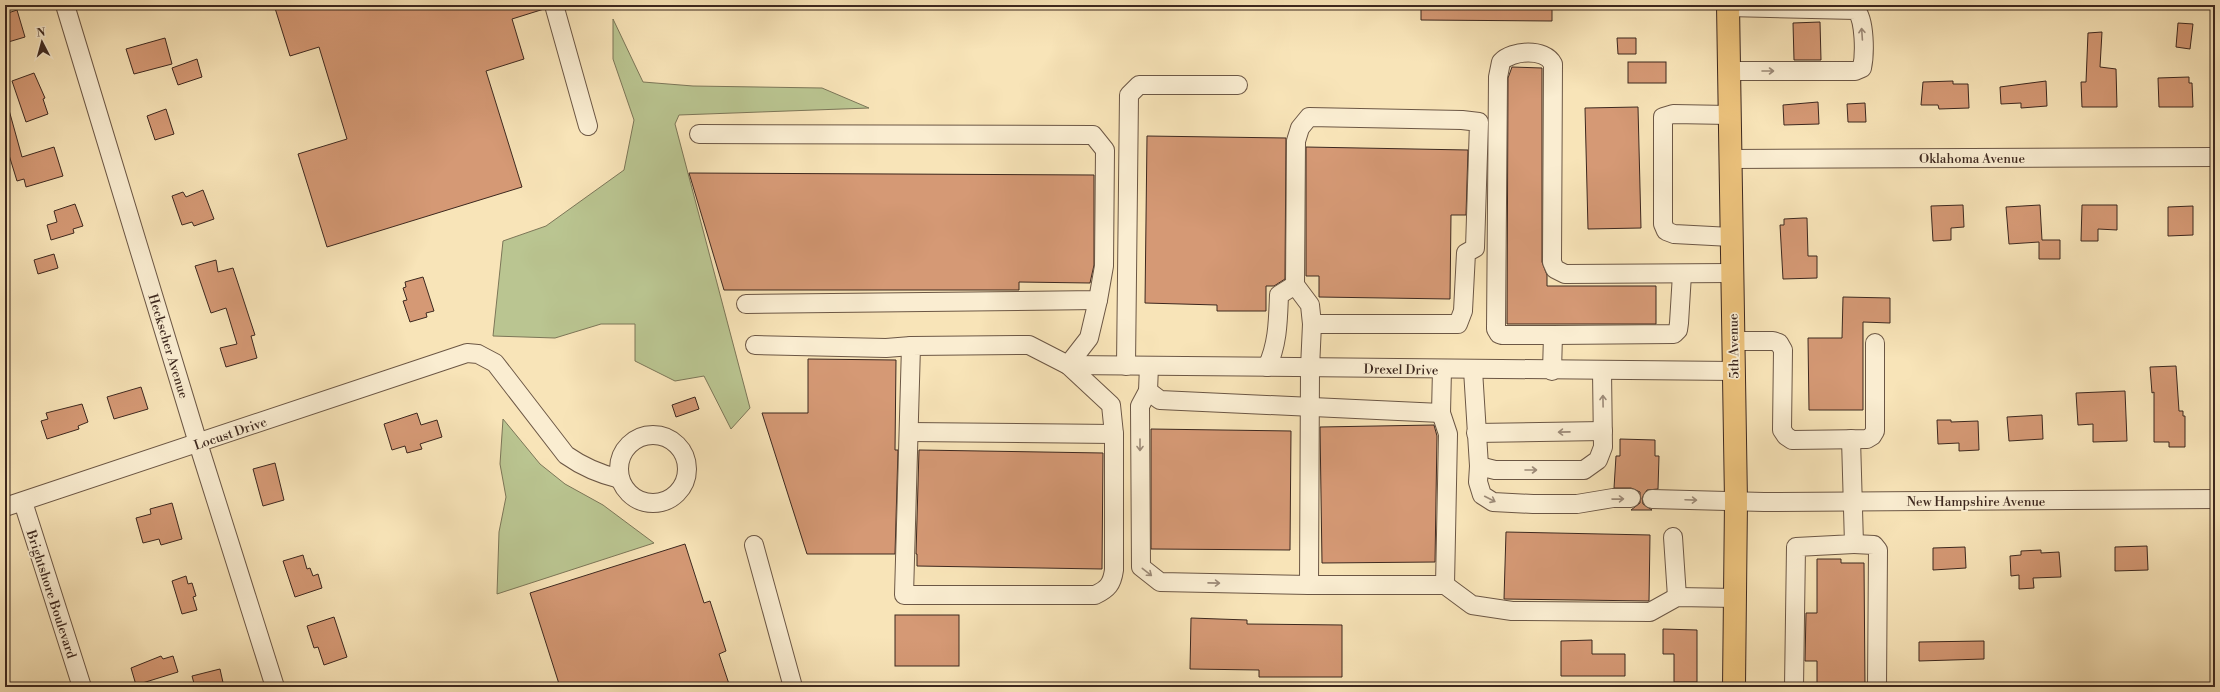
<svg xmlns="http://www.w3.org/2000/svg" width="2220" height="692" viewBox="0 0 2220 692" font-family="'Libre Bodoni',serif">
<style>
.green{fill:#bac591;stroke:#7c7658}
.building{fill:#d59975;stroke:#3d281f}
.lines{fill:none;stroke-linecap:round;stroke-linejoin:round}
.minor-casing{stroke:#6c5745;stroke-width:20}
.major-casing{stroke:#3d281f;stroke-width:24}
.minor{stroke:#faedd1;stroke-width:18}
.major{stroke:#ecc27c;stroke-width:22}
.oneway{stroke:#9c8a78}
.labels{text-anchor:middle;stroke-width:3.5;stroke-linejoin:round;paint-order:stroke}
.street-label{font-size:13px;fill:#3d281f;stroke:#faedd1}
</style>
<rect width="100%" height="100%" fill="#f8e4b8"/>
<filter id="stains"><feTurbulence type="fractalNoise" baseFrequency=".005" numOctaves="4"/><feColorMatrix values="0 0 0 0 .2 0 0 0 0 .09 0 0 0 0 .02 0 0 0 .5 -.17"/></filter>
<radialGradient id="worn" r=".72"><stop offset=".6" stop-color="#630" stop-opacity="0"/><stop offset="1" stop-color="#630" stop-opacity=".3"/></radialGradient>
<g class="green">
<path d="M613,19L643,82L693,86L822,88L869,108L679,115L675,124L750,408L731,429L704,376L675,381L635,361V324H601L555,338L493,336L503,241L546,226L624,170L634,120L613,59Z"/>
<path d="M503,419L540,464L565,484L603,505L654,543L497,594L499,532L506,497L500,464Z"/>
</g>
<g class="building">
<path d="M274,5H544V9L512,19L524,59L486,71L522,187L327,247L298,154L347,139L319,47L290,56Z"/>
<path d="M1421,5H1552V21L1421,20Z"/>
<path d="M17,10L25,37L5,43V14Z"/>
<path d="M1820,22L1821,60H1794L1793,23Z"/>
<path d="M2178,23L2193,24L2190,49L2176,47Z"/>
<path d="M2102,32L2100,67L2116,69L2117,107H2082L2081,82H2086L2088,33Z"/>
<path d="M165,38L172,64L134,74L126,49Z"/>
<path d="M1617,38H1636V54H1618Z"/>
<path d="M197,59L202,77L178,85L172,68Z"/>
<rect x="1628" y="62" width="38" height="21"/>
<path d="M1512,67L1542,68V262L1547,275V286H1656V324H1507L1508,78Z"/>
<path d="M34,73L45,98L43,99L48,114L26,122L12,81Z"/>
<path d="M2189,77V83H2192L2193,107H2159L2158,78Z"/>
<path d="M1953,81V84H1968L1969,108L1939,109L1938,105H1921L1923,82Z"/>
<path d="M2046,81L2047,106L2021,108V103L2001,104L2000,87Z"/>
<path d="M1818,102L1819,124L1784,125L1783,105Z"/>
<path d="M1865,103L1866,122H1848L1847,104Z"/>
<path d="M1638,107L1641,228L1588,229L1585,108Z"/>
<path d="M166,109L174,134L155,140L147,116Z"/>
<path d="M5,110H9L22,157L54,147L63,176L26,187L24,179L17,181L5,142Z"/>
<path d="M1147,136L1286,138L1285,279L1274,286H1266V311H1217V305L1145,303Z"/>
<path d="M1306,147L1468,150L1466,215H1451L1450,299L1319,297V276H1306Z"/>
<path d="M689,173L1094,175V265L1090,283L1019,282V290H724Z"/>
<path d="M203,190L214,219L194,226L192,222L182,225L172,196L183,192L186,197Z"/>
<path d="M75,204L83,226L73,229L74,233L51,240L47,225L57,222L54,211Z"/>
<path d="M1963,205L1964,227L1951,228V240L1933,241L1931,206Z"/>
<path d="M2040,205L2042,240H2060V259H2039V242L2009,244L2006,207Z"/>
<path d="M2082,205H2117V230L2098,229V241H2081Z"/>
<path d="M2193,206V235L2168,236V207Z"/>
<path d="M1803,218H1807L1808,256H1817V278L1783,279L1780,225H1784V219Z"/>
<path d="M54,254L58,268L38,274L34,260Z"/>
<path d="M216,260L218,272L233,268L255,335L251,336L257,358L226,367L220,348L237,344L226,308L211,313L195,266Z"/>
<path d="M423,277L434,311L426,313L427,317L410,322L403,301L407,300L403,288L406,287L405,282Z"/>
<path d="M1843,297L1890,298V323L1863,322V410H1809L1808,338H1842Z"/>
<path d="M808,359L896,360L895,450H898L895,554H807L762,413H808Z"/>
<path d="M2176,366L2179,411H2183V416H2185V447H2169V442H2154V392L2152,393L2150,367Z"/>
<path d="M141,387L148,409L114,419L107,397Z"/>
<path d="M2125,391L2127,441L2093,442V424L2078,425L2076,393Z"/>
<path d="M695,397L699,409L676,417L672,405Z"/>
<path d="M82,404L88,422L78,426L79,429L47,439L41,421L48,419L46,413Z"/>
<path d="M417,413L421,425L437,420L442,437L420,444L422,449L407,453L405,446L392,450L384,424Z"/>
<path d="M2042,415L2043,439L2009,441L2007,417Z"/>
<path d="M1937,420H1951V422L1978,421L1979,450L1959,451V443L1938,444Z"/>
<path d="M1434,425L1437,436L1435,562L1322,563L1320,427Z"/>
<path d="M1151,429L1291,431L1290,550L1151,549Z"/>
<path d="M1620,439L1655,440V456H1659L1658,489L1647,490L1642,498L1643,504L1652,510H1631L1640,503V492L1631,488H1614L1616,456H1620Z"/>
<path d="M919,450L1103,453L1102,569L917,566V554H916Z"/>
<path d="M275,463L284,500L263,506L253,469Z"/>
<path d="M172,503L182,539L161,545L159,539L143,543L136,518L151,514L150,509Z"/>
<path d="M1506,532L1650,535L1649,601L1504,599Z"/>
<path d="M685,544L704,603L710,601L726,651L719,654L730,687H560L530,593Z"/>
<path d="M2147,546L2148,570L2115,571V547Z"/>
<path d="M1965,547L1966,568L1933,570V548Z"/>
<path d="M2041,550V553L2059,552L2061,577L2033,578L2034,588L2019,589V575L2011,576L2010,556L2021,555V551Z"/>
<path d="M303,555L307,569L310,568L313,576L318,574L322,588L295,597L283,561Z"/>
<path d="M1817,559H1841V563H1864L1865,687H1817V661H1805L1806,613H1817Z"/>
<path d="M186,576L188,584L192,583L196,596L193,597L197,610L182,614L172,581Z"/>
<rect x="895" y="615" width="64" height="51"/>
<path d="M334,617L347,657L324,665L318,647L314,648L307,626Z"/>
<path d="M1191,618L1247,620V624L1342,625V677H1259V670L1190,669Z"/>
<path d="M1663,629L1697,630V682H1674V654H1663Z"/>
<path d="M1592,640V654H1625V676H1561V641Z"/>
<path d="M1984,641V659L1919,661V642Z"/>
<path d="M161,656L163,659L173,656L178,672L136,685L131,668Z"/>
<path d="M220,669L224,687H195L192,676Z"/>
</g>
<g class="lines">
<g class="minor-casing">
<g id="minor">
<path d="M65,5L198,443L275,687"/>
<path d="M554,5L588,126"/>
<path d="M1728,7L1856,10C1865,20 1865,54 1862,68L1855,71H1729"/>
<path d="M1729,115L1673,114L1663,117V224L1666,231L1674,234L1731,237"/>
<path d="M699,134L1093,135L1105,150L1104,266L1098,300L746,304"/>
<path d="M1730,159L2215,157"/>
<path d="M1295,285L1310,305L1312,324"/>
<path d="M1553,335L1674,334L1678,330L1679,323L1682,274"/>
<path d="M1733,341H1773L1779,343L1783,350L1782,430L1786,436L1792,440L1867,439L1872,436L1875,431V343"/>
<path d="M755,345L886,348L911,346"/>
<path d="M1029,345L1068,365L1111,405L1114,434V570C1112,584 1108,589 1095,595H904L911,346Z"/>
<path d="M1068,365L1734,371"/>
<path d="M1068,365L1089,338L1098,300"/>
<path d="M1126,366L1129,95L1139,85H1238"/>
<path d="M1149,366L1148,391L1140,406L1141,567L1160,582L1309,585H1445L1448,434L1441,413L1442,369"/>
<path d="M1267,367C1278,344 1278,320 1279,295L1295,285L1296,141L1300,128L1309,117L1462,120L1479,122L1475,248L1466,253L1463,311L1458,324H1312L1310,368L1309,585"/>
<path d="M1473,370L1479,466L1478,482L1482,495L1493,502L1533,504H1577L1613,498H1631"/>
<path d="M1552,371L1553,335H1502L1499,334L1496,329L1498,77L1501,62C1512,50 1545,48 1553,64L1552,262L1555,269L1565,274L1732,273"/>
<path d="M1148,391L1160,400L1441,413"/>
<path d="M909,432L1114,434"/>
<path d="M1476,433L1603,431"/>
<circle cx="653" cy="469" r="34"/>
<path d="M1479,466L1495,470H1584L1598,460L1603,447L1602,371"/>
<path d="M1652,499L1764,502L2215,499"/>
<path d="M23,502L82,687"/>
<path d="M5,507L467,353L478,354L495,363L566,455C583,467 599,474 620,479"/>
<path d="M1673,537L1677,597"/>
<path d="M1854,544L1874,545L1878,550L1877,687"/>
<path d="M754,545L793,687"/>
<path d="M1445,585L1472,605L1512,611L1650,612L1677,597L1736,598"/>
<path d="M1794,687L1796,547L1854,544L1851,439"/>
</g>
</g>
<g class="major-casing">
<path id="major" d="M1728,5L1736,501L1734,687"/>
</g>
<use href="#minor" class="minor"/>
<use href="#major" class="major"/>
</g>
<defs><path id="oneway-shaft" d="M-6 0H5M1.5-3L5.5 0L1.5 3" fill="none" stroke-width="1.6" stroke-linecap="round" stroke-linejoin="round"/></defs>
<g class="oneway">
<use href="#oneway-shaft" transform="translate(1862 34) rotate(-94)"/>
<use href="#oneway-shaft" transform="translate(1768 71)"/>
<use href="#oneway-shaft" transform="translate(1603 401) rotate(-91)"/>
<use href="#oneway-shaft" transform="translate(1564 432) rotate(179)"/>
<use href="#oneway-shaft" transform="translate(1140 445) rotate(90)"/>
<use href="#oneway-shaft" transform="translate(1531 470)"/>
<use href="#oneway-shaft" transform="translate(1490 499) rotate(27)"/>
<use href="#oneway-shaft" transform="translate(1618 499) rotate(-1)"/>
<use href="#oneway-shaft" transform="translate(1691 500) rotate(2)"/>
<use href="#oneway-shaft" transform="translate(1147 572) rotate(38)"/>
<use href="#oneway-shaft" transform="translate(1214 583) rotate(1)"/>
</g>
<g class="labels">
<g class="street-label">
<text x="1972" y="163">Oklahoma Avenue</text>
<text transform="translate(169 346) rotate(73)" y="5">Heckscher Avenue</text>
<text transform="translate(1733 346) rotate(-91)" y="5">5th Avenue</text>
<text transform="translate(1401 369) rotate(1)" y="5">Drexel Drive</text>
<text transform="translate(230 433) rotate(-19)" y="5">Locust Drive</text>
<text x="1976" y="506">New Hampshire Avenue</text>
<text transform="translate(52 594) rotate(72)" y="5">Brightshore Boulevard</text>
</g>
</g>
<rect width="2220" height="692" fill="none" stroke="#f8e4b8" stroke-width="20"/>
<rect x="6" y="6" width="2208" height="680" fill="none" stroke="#3d281f" stroke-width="2"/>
<rect x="10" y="10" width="2200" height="672" fill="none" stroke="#3d281f"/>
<g transform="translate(42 42) rotate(354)" stroke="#faedd1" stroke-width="3" paint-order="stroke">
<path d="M0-3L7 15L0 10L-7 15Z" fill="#3d281f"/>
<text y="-6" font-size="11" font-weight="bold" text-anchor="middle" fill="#3d281f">N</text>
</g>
<rect width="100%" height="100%" filter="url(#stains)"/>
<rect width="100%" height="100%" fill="url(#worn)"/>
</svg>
